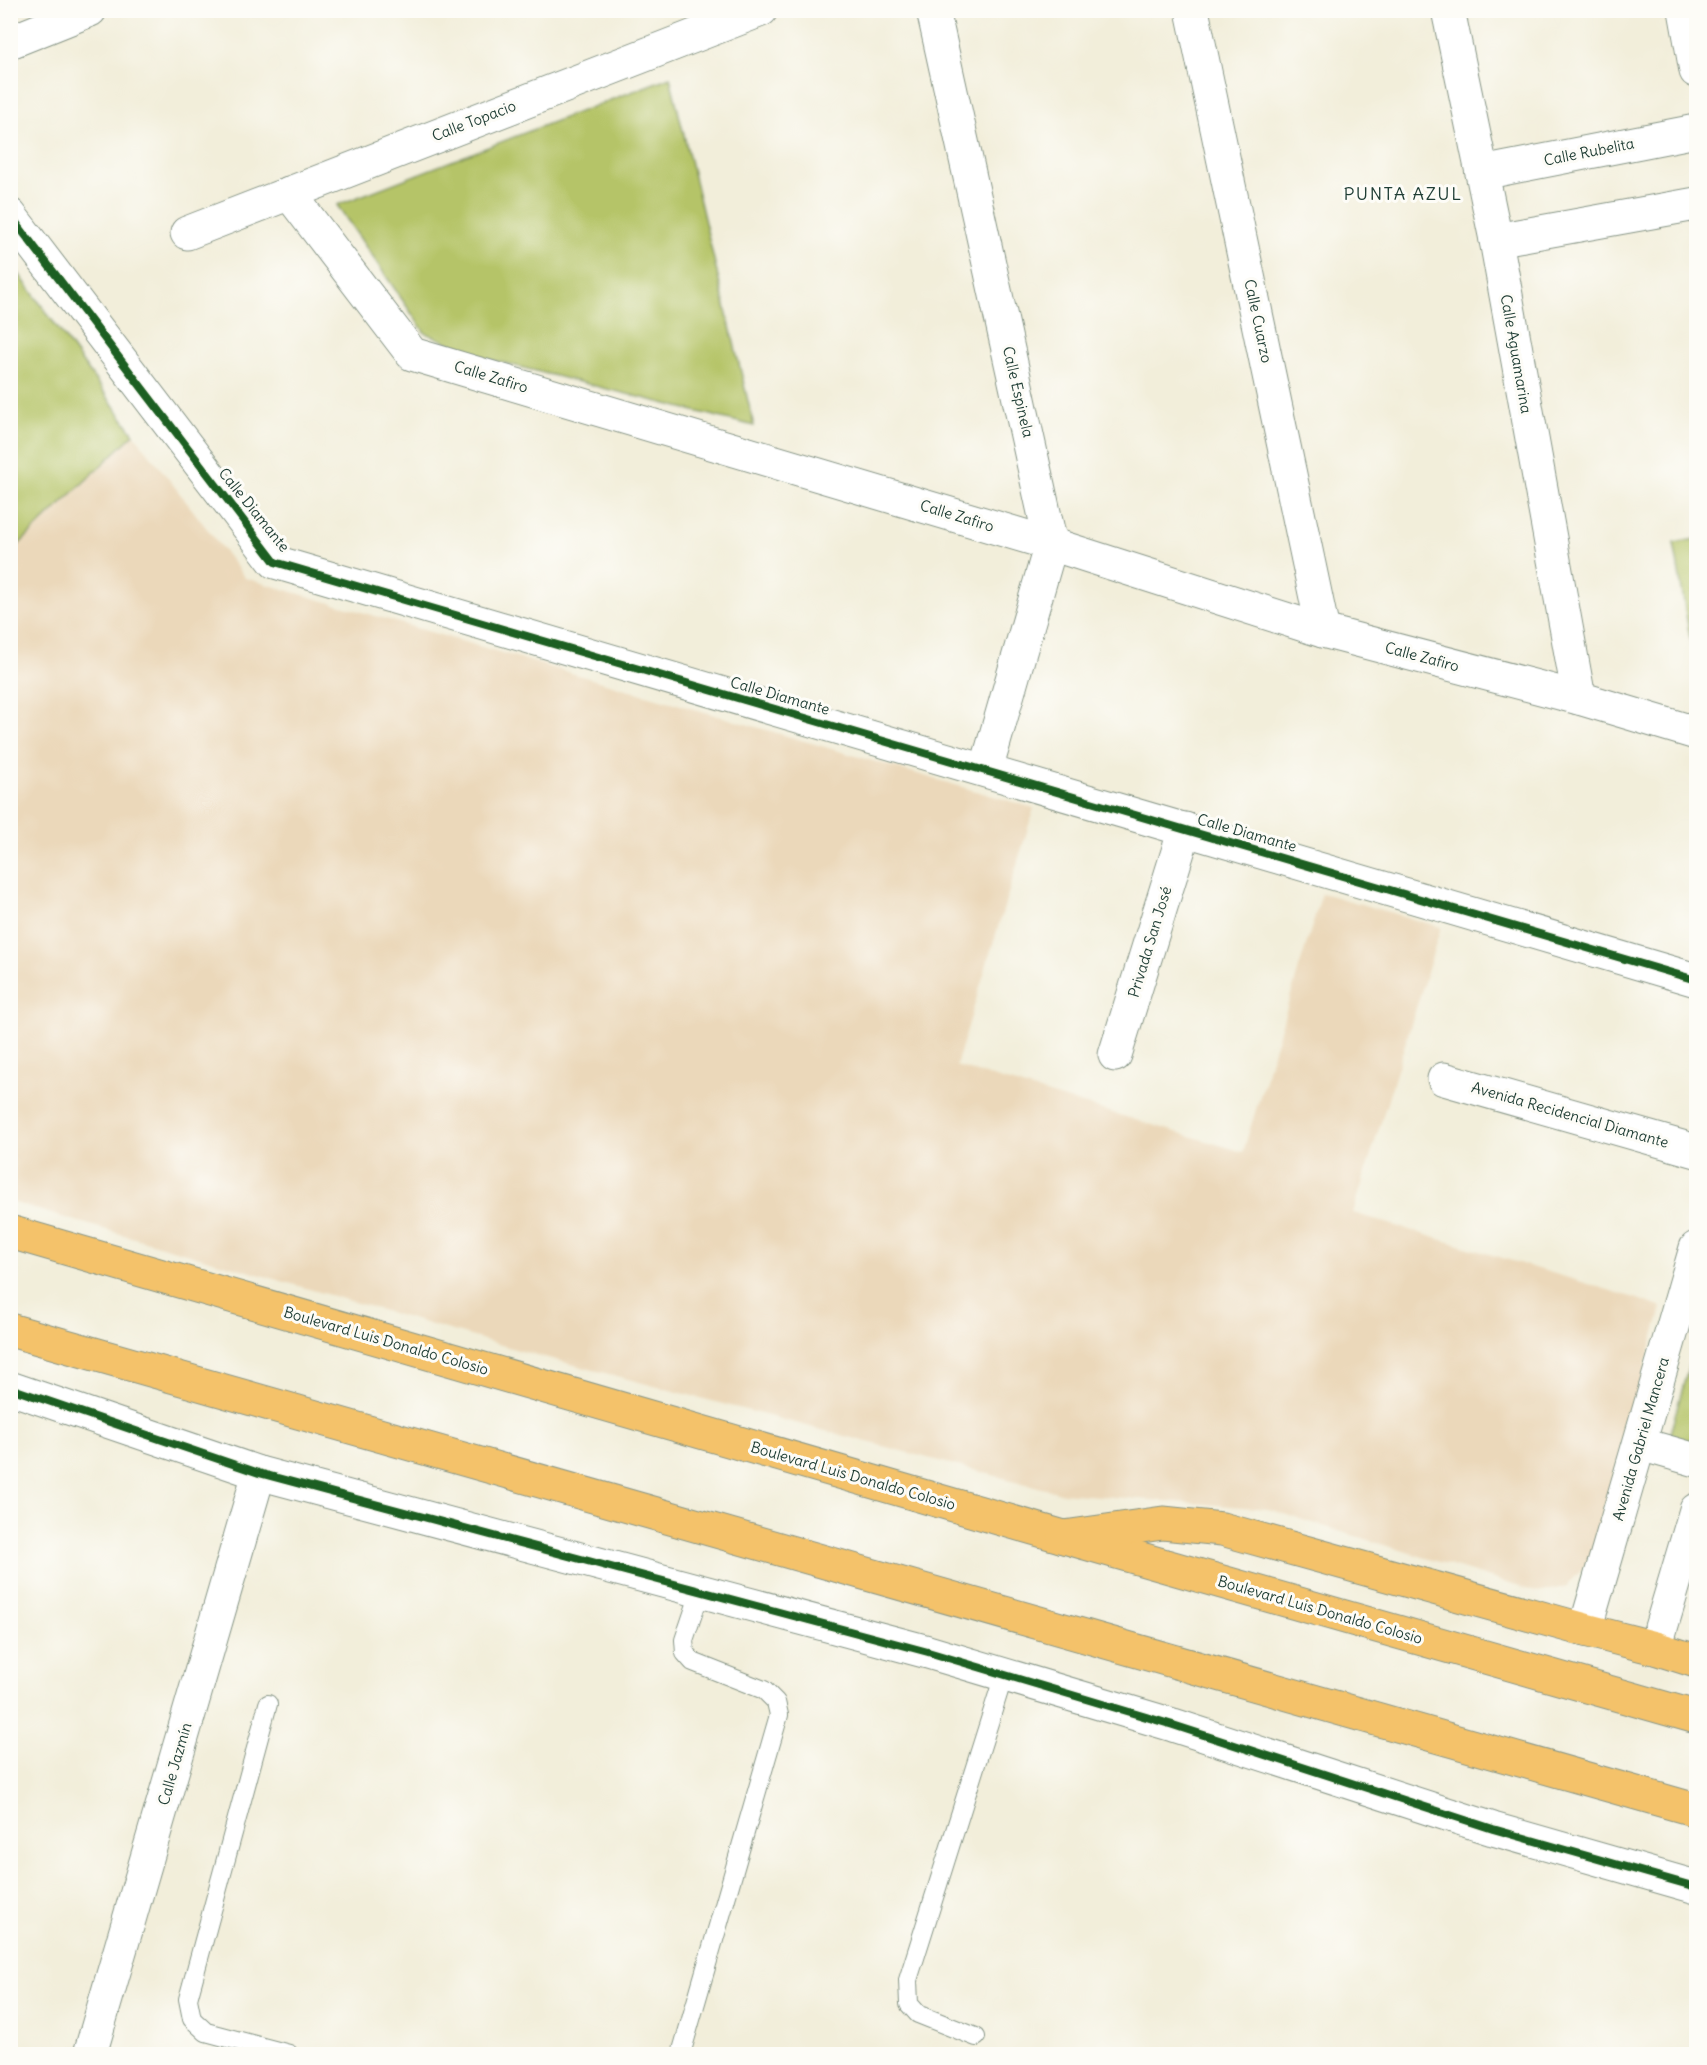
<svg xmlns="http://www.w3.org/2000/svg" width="1707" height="2065" viewBox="0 0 1707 2065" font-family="Delius,sans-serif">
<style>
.built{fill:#ebd8ba}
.green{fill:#b5c467;stroke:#6a804e;stroke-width:1.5}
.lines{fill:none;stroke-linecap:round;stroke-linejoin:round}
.service-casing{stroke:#889687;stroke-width:20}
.minor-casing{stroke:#889687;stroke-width:35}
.tertiary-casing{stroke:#889687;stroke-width:35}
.primary-casing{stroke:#889687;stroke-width:35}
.trunk-casing{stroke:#889687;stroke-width:35}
.service{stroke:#fff;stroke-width:18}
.minor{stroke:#fff;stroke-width:33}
.tertiary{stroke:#fff;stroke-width:33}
.primary{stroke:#f4c26a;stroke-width:33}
.trunk{stroke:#f4c26a;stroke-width:33}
.cycleway-casing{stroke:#fdfcf7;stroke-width:11}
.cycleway{stroke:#1b5e20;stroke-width:8}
.labels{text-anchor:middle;stroke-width:6;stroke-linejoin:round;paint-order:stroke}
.street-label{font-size:15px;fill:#1f3d34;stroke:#fdfcf7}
.quarter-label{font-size:18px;letter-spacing:1.5px;fill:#1f3d34;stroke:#fdfcf7}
</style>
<rect width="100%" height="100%" fill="#fdfcf7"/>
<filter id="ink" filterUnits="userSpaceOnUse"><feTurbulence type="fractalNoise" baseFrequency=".0167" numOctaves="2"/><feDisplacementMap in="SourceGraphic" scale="12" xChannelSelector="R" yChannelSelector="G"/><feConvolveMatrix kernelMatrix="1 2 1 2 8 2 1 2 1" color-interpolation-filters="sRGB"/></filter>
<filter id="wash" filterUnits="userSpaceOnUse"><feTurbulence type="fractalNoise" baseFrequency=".008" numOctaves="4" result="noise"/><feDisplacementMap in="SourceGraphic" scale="24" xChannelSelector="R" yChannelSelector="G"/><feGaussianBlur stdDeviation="1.35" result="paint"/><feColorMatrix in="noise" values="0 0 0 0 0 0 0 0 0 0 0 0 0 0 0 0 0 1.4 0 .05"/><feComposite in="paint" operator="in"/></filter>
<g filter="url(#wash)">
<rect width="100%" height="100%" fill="#f2eeda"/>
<path class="built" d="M134,434L245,578L1034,808L956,1066L1243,1152L1322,893L1441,927L1353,1213L1638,1299L1662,1308L1589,1561L1567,1586L1539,1593L1268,1509L1061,1493L525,1352L11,1202V552Z"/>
<g class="green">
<path d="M670,77L754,426L488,359L425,333L337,205Z"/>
<path d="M11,263L134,434L11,552H10Z"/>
<path d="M1696,539V674L1674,543Z"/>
<path d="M1696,1340V1420L1688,1450L1667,1444Z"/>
</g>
</g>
<g filter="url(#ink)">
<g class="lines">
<g class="service-casing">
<g id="service">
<path d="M268,1704L188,1999L192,2019L206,2032L289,2054"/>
<path d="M976,2037L918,2014L909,2004L908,1980L1004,1675"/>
<path d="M681,2054L779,1715L776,1702L764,1690L693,1662L685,1653L684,1640L701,1590"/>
</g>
</g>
<g class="minor-casing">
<g id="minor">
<path d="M933,10L1051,544L986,770"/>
<path d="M1192,10L1323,631"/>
<path d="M1448,10L1496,240L1579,698"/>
<path d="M10,42L90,10"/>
<path d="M1482,173L1696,131"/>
<path d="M289,193L412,354L1051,544L1323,631L1579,698L1696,733"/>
<path d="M10,215L275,562L1696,980"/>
<path d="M187,233L761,10"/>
<path d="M1496,240L1696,204"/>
<path d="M1115,1055L1185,829"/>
<path d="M1444,1079L1696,1151"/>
<path d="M10,1388L259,1473L928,1652L1173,1725L1493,1829L1696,1887"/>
<path d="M90,2054L259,1473"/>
</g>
</g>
<g class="tertiary-casing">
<g id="tertiary">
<path d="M1685,10L1696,71"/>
<path d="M1640,1444L1696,1460"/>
<path d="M1585,1630L1696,1248"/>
<path d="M1655,1648L1696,1510"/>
</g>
</g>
<g class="primary-casing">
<g id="primary">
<path d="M10,1232L1064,1537L1696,1717"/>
<path d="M10,1330L1696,1810"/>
</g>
</g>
<g class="trunk-casing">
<path id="trunk" d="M1064,1537L1163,1523L1222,1529L1585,1630L1655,1648L1696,1661"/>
</g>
<use href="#service" class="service"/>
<use href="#minor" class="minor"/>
<use href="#tertiary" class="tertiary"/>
<use href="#primary" class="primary"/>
<use href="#trunk" class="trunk"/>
<g class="cycleway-casing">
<g id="cycleway">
<path d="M10,215L275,562L1696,980"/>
<path d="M10,1388L259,1473L928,1652L1173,1725L1493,1829L1696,1887"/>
</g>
</g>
<use href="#cycleway" class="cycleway"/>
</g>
</g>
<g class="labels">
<g class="street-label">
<text transform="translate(474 121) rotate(-21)" y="5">Calle Topacio</text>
<text transform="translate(1589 152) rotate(-11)" y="5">Calle Rubelita</text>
<text transform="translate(1258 321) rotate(78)" y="5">Calle Cuarzo</text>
<text transform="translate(1516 354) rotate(80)" y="5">Calle Aguamarina</text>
<text transform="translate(491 377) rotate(17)" y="5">Calle Zafiro</text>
<text transform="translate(1018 392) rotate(77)" y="5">Calle Espinela</text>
<text transform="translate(254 510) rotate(51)" y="5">Calle Diamante</text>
<text transform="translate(957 516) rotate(17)" y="5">Calle Zafiro</text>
<text transform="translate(1422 657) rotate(15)" y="5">Calle Zafiro</text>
<text transform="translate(780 696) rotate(16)" y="5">Calle Diamante</text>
<text transform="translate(1247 833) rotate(16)" y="5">Calle Diamante</text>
<text transform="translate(1150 942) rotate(-73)" y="5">Privada San José</text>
<text transform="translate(1570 1115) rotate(16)" y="5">Avenida Recidencial Diamante</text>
<text transform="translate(386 1341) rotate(16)" y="5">Boulevard Luis Donaldo Colosio</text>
<text transform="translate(1641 1439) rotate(-74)" y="5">Avenida Gabriel Mancera</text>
<text transform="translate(853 1476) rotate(16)" y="5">Boulevard Luis Donaldo Colosio</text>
<text transform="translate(1320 1610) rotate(16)" y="5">Boulevard Luis Donaldo Colosio</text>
<text transform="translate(175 1764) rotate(-74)" y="5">Calle Jazmín</text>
</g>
<g class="quarter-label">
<text x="1403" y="200">PUNTA AZUL</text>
</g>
</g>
<rect width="1707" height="2065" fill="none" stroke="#fdfcf7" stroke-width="36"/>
</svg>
